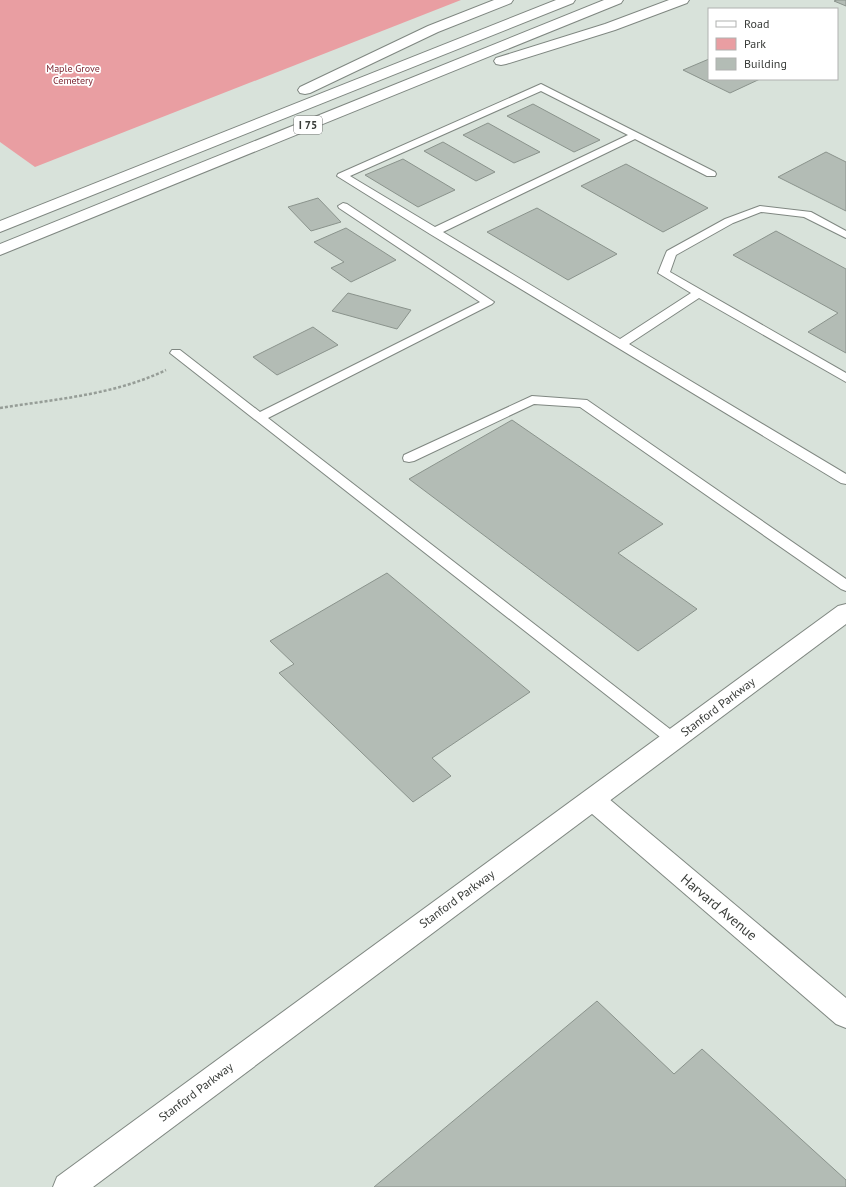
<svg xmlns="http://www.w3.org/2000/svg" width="846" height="1187" viewBox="0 0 846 1187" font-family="'PT Sans',sans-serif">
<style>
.green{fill:#e99ea2}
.building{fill:#b3bcb5;stroke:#8a938c}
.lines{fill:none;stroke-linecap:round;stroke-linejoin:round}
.lane-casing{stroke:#7f8781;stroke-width:2}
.street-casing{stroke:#7f8781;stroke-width:2}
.secondary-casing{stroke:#7f8781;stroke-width:2}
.highway-casing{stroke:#7f8781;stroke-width:2}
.path{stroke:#969d97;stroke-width:2.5;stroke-dasharray:3 2;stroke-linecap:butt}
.lane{fill:#fff;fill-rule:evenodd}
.street{fill:#fff;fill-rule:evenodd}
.secondary{fill:#fff;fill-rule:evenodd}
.highway{fill:#fff;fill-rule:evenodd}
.labels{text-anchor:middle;stroke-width:3.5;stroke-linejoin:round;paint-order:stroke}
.far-park-label{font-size:10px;fill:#7c2531;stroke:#fff}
.shield{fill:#fff;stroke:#747674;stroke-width:1}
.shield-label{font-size:11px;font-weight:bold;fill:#393c39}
.street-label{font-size:12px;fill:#393c39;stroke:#fff}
.near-street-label{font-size:14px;fill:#393c39;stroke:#fff}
</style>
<rect width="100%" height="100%" fill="#d8e2da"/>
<path class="green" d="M0,0H461L35,167L0,142Z"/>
<g class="building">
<path d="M837,0H846V6L834,1Z"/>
<path d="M709,59V79H760L730,93L683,70Z"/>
<path d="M533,104L600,140L574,152L507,116Z"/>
<path d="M488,123L540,152L514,163L463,135Z"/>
<path d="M443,142L495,172L476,181L424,151Z"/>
<path d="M826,152L846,162V211L778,177Z"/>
<path d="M403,159L455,190L418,207L365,175Z"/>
<path d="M626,164L708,208L663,232L581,186Z"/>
<path d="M318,198L341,222L311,231L288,207Z"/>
<path d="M537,208L617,254L568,280L487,232Z"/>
<path d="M346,228L396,260L351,282L331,268L344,262L314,242Z"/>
<path d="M776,231L846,269V353L808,332L838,313L733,255Z"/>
<path d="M348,293L411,310L397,329L332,311Z"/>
<path d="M313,327L338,345L277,375L253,357Z"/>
<path d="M512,420L663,524L618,553L697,609L638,651L409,479Z"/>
<path d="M387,573L530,692L432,758L451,776L413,802L279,673L294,664L270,641Z"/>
<path d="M597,1001L674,1074L702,1049L846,1180V1187H374Z"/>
</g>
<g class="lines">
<g class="lane-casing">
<g id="lane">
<path d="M541,84L715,172L716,174L715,176H707L635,139L443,232L620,339L691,293L658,273L666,253L667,251L725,219L760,206L811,212L846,231V238L804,217L761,212L733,223L676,255L670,272L846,373V382L699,298L629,344L846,474V484L841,483L430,234L337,176L338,174ZM541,91L628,135L435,227L350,176Z"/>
<path d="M343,203L347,204L494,302L492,304L268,418L679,736L682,740L679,744L674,746L669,744L170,353L172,350H180L260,412L480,302L339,208L338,206Z"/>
<path d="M532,396L587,400L846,579V591L841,589L580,407L534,404L414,461L409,462L404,461L403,458L404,455Z"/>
</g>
</g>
<g class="street-casing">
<path id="street" d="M593,790L602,793L846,998V1028L836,1024L584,807L581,800L584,793Z"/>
</g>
<g class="secondary-casing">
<path id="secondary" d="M846,604V624L93,1187H53L57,1177L838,606Z"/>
</g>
<g class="highway-casing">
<g id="highway">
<path d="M494,0H513L511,3L438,32L310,93L305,94L300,93L298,90L300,87L428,26Z"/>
<path d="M556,0H575L573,3L0,232V221Z"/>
<path d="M604,0H623L621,3L0,255V244Z"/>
<path d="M669,0H689L687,3L615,30L506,64L501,65L496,64L494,61L496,58L605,24Z"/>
</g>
</g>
<path class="path" d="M0,408C56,399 114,395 166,370"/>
<use href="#lane" class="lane"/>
<use href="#street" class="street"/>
<use href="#secondary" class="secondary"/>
<use href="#highway" class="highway"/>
</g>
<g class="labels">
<g class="far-park-label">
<text x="73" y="72">Maple Grove<tspan x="73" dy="12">Cemetery</tspan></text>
</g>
<rect class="shield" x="294" y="116" width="28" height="18" rx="3"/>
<g class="shield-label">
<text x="308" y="129">I 75</text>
</g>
<g class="street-label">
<text transform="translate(718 707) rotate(-37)" y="4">Stanford Parkway</text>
<text transform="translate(457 899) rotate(-36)" y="4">Stanford Parkway</text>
<text transform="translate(196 1092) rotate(-37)" y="4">Stanford Parkway</text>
</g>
<g class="near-street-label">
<text transform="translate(719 907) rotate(40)" y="5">Harvard Avenue</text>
</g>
</g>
<rect x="708" y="8" width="130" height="72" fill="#ffffff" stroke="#b0b1b0"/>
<rect x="716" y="21" width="20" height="6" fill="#ffffff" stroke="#b0b1b0"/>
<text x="744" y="28" font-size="12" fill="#393c39">Road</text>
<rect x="716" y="38" width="20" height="12" fill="#e99ea2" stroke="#b0b1b0"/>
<text x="744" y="48" font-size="12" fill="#393c39">Park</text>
<rect x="716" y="58" width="20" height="12" fill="#b3bcb5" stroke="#b0b1b0"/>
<text x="744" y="68" font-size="12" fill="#393c39">Building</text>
</svg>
